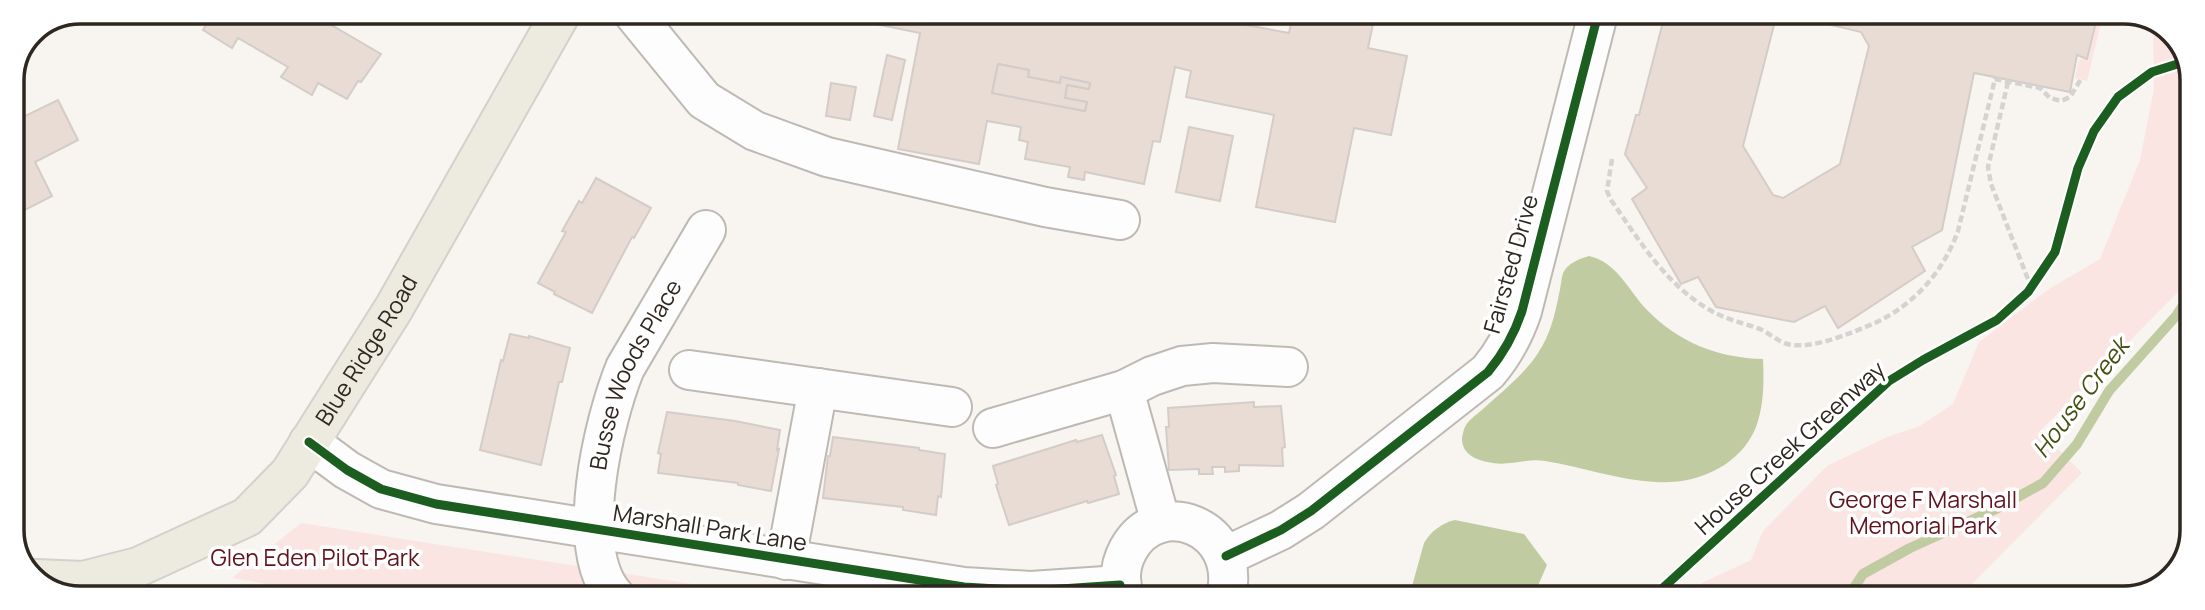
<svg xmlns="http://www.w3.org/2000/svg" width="2205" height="610" viewBox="0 0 2205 610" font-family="Manrope,sans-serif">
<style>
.green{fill:#fae5e3}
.water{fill:#c1cba2}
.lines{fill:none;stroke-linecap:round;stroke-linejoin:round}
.stream{stroke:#c1cba2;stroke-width:10}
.building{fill:#e9dcd5;stroke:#d4ccc8;stroke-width:2;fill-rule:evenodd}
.minor-casing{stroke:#beb9b3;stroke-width:42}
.major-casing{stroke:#d3d0cd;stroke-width:42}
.path{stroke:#d5d3d2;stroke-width:4.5;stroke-dasharray:7 3.5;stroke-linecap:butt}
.minor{stroke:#fefdfd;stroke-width:38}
.major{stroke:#edeadf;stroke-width:38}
.cycleway-casing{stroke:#fff;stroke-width:13}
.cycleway{stroke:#1b5e20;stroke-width:9}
.labels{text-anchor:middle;stroke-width:7;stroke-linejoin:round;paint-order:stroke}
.street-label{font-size:23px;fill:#2e271f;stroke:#fff}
.park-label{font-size:23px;fill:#61141e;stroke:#fff}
.water-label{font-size:24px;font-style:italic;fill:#435112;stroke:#fff}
.rim{fill:none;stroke:#2e271f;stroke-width:3.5}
</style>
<rect width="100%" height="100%" fill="#f8f4f0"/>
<g class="green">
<path d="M2099,14H2103L2087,81L2075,78L2079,60L2089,56Z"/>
<path d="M2153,21L2176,36L2193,76L2192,278L2040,431L2082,473L1958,598L1678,597L1706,581L1751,560L1763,531L1827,466L1887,437L1920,426L1953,404L1979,342L2049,289L2100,259L2140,160L2154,89Z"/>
<path d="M301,523L768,596H341L232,578Z"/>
</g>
<g class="water">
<path d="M1589,256C1617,262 1628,290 1647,310C1678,342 1718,358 1763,359C1764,382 1764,405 1756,427C1740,467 1695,485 1655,482C1618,480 1582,467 1545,461C1528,458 1510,466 1493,463C1479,461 1463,456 1462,440C1462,436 1464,428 1466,425C1470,419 1477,414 1482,410C1501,392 1524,375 1538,353C1550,335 1555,315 1559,294C1561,287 1561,279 1563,273C1568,263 1579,259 1589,256Z"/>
<path d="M1455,520L1524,534L1547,565L1533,597H1409L1424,543C1431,531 1442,523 1455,520Z"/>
</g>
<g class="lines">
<path class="stream" d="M1848,597L1863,574L1910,548L1996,509L2043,483L2077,444L2109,391L2176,316L2192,292"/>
</g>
<g class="building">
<path d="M194,12H309L381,54L361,82L358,81L347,99L318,83L312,95L281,77L288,67L238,38L232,48L203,30L208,21Z"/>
<path d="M821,13H1185V17L1202,21L1203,17L1289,33L1293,14H1375L1368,48L1407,56L1391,135L1354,128L1335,222L1256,207L1274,115L1186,97L1191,71L1175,67L1160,142L1153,141L1144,184L1085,172L1084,180L1068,177L1070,167L1025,159L1028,142L1019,140L1021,127L987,121L979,164L898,149L920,33ZM998,64L1029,70L1028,77L1060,83L1061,77L1090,83L1089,89L1067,85L1065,98L1087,102L1085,111L992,93Z"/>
<path d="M1665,14H2057L2066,16V14H2098L2087,59L2077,55L2070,92L1974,73L1942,230L1912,247L1925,271L1838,328L1825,306L1794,322L1716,307L1698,277L1681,284L1632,199L1647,188L1625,154L1636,115H1639ZM1790,15L1861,32L1869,46L1840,164L1783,198L1773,195L1743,146L1774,25Z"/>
<path d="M887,55L905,60L892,120L874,116Z"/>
<path d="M998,64L1029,70L1028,77L1060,83L1061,77L1090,83L1089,89L1067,85L1065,98L1087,102L1085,111L992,93Z"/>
<path d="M831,83L856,87L850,120L826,116Z"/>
<path d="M58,100L78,140L35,162L52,196L25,210L12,184V120L13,122Z"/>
<path d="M1189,127L1233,136L1220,201L1176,192Z"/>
<path d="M596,178L651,208L634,238L632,237L592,313L554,294L555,292L538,283L566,232L562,231L579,201L582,203Z"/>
<path d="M510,334L529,338V336L570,348L562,382H559L541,465L480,450L501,360L503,361Z"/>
<path d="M1254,402V407L1281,406L1285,447L1282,448L1283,466L1239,465V471L1225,472V467H1212L1213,474H1199V469L1169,470L1166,427H1169L1168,408Z"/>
<path d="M667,412L735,421L780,430L777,450L779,449L771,491L738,485V483L658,473L661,454L658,453Z"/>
<path d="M1102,435L1116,475L1114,476L1119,494L1088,503L1087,501L1009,525L996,485L998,484L993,466L1076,440L1077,442Z"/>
<path d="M833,437L919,448V450L945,454L941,497L938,496L936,515L903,510V507L823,498L828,456H830Z"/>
</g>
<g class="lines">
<g class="minor-casing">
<g id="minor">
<path d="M633,13L704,100L755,131L827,157L1045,207L1120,220"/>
<path d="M689,370L952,407"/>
<path d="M1124,390L1161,523"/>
<path d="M993,428L1124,390L1152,376L1182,366L1213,363L1288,367"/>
<path d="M309,442L347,470L381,489L436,504L964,587L1031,591L1120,585"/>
<path d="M1226,556L1281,530L1311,511L1488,372C1504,353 1514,335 1522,311L1598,14"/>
<path d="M786,560L818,388"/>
<path id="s1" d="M615,596C572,550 604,420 625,368L706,230"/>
<path d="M1125,597C1118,580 1120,565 1128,550C1158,494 1243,526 1226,597"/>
</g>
</g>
<g class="major-casing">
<g id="major">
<path id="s2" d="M36,579L83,581L138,567L247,517L290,473L394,308L561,13"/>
</g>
</g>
<g class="path">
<path d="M2008,82L1988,167L1991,184L2031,287"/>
<path d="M1612,159L1607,191L1611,200C1639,240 1666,285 1710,310C1725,319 1743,323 1760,329C1771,334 1780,344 1793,345C1817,348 1853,332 1875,323C1915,304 1943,272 1958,231L1995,79L2040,88L2050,98L2061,101L2070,97L2081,79"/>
</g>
<use href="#minor" class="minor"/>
<use href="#major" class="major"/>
<g class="cycleway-casing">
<g id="cycleway">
<path d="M309,442L347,470L381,489L436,504L964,587L1031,591L1120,585"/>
<path d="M1226,556L1281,530L1311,511L1488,372C1504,353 1514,335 1522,311L1598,14"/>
<path d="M1653,597L1889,381L1923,360L1997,320L2028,292L2055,252L2078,168L2094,131L2118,97L2152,72L2187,61"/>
</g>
</g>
<use href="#cycleway" class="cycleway"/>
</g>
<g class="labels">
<g class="street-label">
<text transform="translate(1511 264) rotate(-74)" y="8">Fairsted Drive</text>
<text dy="8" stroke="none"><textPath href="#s2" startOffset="430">Blue Ridge Road</textPath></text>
<text dy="8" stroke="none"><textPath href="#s1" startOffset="234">Busse Woods Place</textPath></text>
<text transform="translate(1790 448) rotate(-42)" y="8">House Creek Greenway</text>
<text transform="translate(710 528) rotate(9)" y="8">Marshall Park Lane</text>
</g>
<g class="park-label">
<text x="1923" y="508">George F Marshall<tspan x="1923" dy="26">Memorial Park</tspan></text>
<text x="315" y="566">Glen Eden Pilot Park</text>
</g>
<g class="water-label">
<text transform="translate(2081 398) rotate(-53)" y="8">House Creek</text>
</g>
</g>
<path d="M0 0H2205V610H0ZM80 24H2124A56 56 0 0 1 2180 80V530A56 56 0 0 1 2124 586H80A56 56 0 0 1 24 530V80A56 56 0 0 1 80 24Z" fill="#fff" fill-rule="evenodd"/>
<path class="rim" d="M80 24H2124A56 56 0 0 1 2180 80V530A56 56 0 0 1 2124 586H80A56 56 0 0 1 24 530V80A56 56 0 0 1 80 24Z"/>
</svg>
